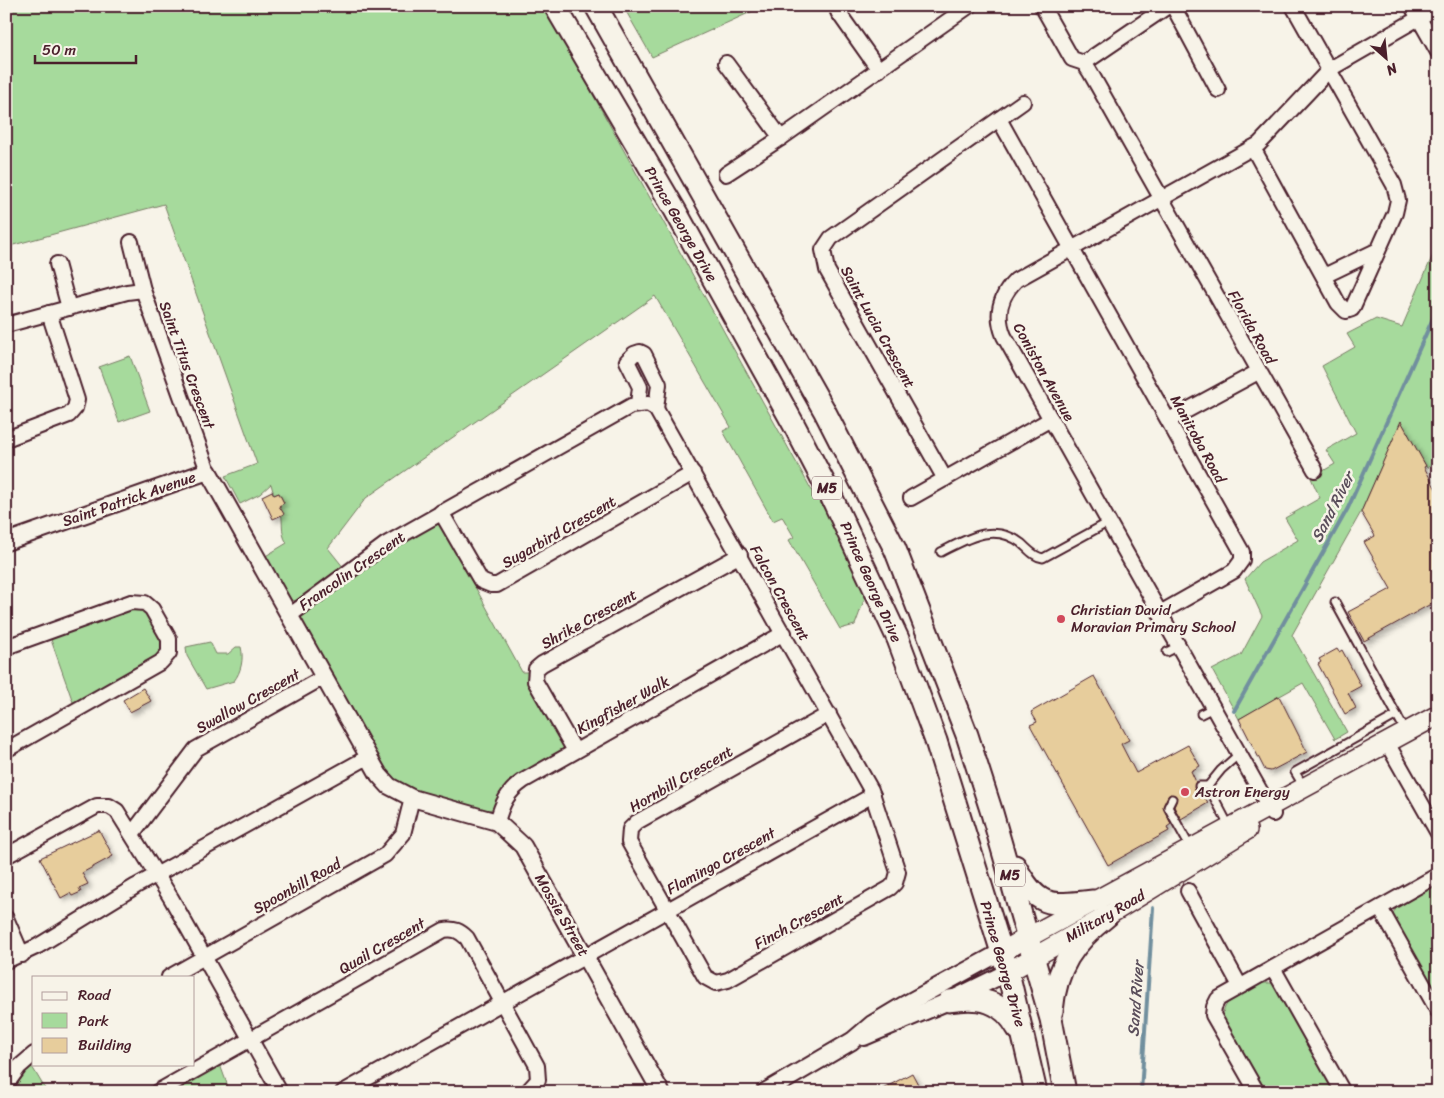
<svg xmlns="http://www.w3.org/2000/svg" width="1444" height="1098" viewBox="0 0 1444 1098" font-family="Sriracha,sans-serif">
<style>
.green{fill:#a6da9c;stroke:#787c64}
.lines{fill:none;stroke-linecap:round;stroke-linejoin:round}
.stream{stroke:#718f9e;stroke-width:4}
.building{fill:#e7cd9c;stroke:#4a1f2b;filter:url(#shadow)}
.service-casing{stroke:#4a1f2b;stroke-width:11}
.minor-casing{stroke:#4a1f2b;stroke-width:18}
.tertiary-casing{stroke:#4a1f2b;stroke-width:20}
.secondary-casing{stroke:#4a1f2b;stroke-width:22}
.primary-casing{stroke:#4a1f2b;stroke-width:25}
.service{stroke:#f7f3e8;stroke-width:7}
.minor{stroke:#f7f3e8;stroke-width:14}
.tertiary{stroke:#f7f3e8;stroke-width:16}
.secondary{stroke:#f7f3e8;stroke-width:19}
.primary{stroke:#f7f3e8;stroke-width:21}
.poi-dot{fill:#d1495b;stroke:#f7f3e8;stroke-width:2}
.labels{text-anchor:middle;stroke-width:5;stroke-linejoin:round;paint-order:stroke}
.shield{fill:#f7f3e8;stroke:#7e5f64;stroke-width:1}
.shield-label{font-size:14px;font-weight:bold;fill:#4a1f2b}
.street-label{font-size:15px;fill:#4a1f2b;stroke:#f7f3e8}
.poi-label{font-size:15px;fill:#4a1f2b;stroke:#f7f3e8;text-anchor:start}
.water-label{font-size:16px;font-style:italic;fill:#5a4e5b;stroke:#f7f3e8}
</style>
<defs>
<filter id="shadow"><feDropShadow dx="3.5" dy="3.5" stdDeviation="2.5" flood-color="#0004"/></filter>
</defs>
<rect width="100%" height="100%" fill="#f7f3e8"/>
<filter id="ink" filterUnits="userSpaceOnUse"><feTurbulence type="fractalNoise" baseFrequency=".02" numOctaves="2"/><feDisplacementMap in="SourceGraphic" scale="10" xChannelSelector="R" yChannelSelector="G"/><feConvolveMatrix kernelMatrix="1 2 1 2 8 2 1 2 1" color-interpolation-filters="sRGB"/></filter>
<g filter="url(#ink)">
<g class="green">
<path d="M6,6H544L811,489L828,514L867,592L855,625L840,629L789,540L794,537L783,518L782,517L773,521L723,431L731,427L655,296L366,498L328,548L344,568L299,601L289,600L264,557L287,543C279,532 285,518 279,506L284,503L279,493L274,495L271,484L260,494L240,504L225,476L257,464L164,204L6,247Z"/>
<path d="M623,6H764L652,57Z"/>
<path d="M1438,243V462L1427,468L1401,422L1361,512L1292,635L1347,732L1335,739L1303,683L1239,719L1212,670L1241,655L1262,616L1245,579L1260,562L1298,540L1285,518L1320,498L1311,478L1335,464L1326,450L1356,433L1322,366L1355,347L1347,334L1376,319L1402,327Z"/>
<path d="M130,356L150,411L119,422L99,367Z"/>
<path d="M435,524L441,525L522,672H532L565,744C559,764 519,771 505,787C497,795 500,807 487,811L414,791L401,786L385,773L300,619L303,613L394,546Z"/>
<path d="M137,606L149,614L165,646L159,657L74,705L50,637Z"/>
<path d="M210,642L216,654H228L236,647H241C244,659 241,672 234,681L206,689L187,656L186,647Z"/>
<path d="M1438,884V999L1394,921L1393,913L1398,906Z"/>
<path d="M1262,983H1272L1281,991L1337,1092H1263L1223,1020C1220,998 1246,991 1262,983Z"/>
<path d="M219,1062L230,1092H167Z"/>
<path d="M31,1065L47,1092H12Z"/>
</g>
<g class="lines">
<g class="stream">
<path d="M1234,711L1348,508L1438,307"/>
<path d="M1141,1092L1153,908"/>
</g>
</g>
<g class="building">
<path d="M1401,421L1426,466L1424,467L1438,493V600L1364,641L1348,612L1391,589L1364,542L1375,536L1361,512Z"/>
<path d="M272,491L274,495L279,493L284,503L279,506L284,514L273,519L262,496Z"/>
<path d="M1337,649L1339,652L1342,650L1361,686L1348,693L1356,708L1345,714L1318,664L1321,662L1319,659Z"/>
<path d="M1094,676L1129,740L1121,744L1136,773L1188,745L1200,766L1191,771L1196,782L1194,788L1202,791L1208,803L1181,819L1174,807L1177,797L1170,794L1163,807L1171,824L1167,827L1169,831L1108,865L1030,725L1037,722L1031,712Z"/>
<path d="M143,688L151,701L130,712L123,700Z"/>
<path d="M1279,696L1307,752L1271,771L1265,770L1239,719Z"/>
<path d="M99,830L113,856L82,873L88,884L79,888L81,892L72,896L70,893L61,898L40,858Z"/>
<path d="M912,1073L922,1092H877Z"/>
</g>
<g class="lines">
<g class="service-casing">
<g id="service">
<path d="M941,552C967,539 994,522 1021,543C1028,549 1034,557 1043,558L1109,522"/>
<path d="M1335,602L1406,732"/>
<path d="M1167,652L1179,646"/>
<path d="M1201,714L1213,708"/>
<path d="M1199,786H1208L1229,826"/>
<path d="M1208,786L1221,770L1239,754"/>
<path d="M1304,787L1295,772L1397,715"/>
<path d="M1172,799L1168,807L1190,847"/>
</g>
</g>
<g class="minor-casing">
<g id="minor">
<path d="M1042,6L1072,59L1084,63L1090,72L1315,470"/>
<path d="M1173,6L1218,90"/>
<path d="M1412,6L1438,52"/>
<path d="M838,12L879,70"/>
<path d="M726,63L781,138"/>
<path d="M1084,63L1168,6"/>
<path d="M999,119L1242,552V560L1234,571L1160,613"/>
<path d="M1253,148L1338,303L1346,311L1352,309L1395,213L1398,200L1394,185L1293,6"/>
<path d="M726,174L781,138L969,6"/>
<path d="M131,242L143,290L208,471"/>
<path d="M57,264L69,308"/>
<path d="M1324,276L1378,250"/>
<path d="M6,325L127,292L143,290"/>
<path d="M638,404L640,387L627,361L634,354L640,352L644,354L659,384L656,409"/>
<path d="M1169,420L1258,372"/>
<path d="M6,439L69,415L75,408L77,400L49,313"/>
<path d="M945,479L827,270L823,250L831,238L1023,102"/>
<path d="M911,498L1051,419"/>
<path d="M441,512L481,581L491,585H497L693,473"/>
<path d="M289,616L386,544L631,406L648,404L656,409L871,790L898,872L895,883L890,888L728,980L716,983L705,977L629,842L630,829L637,822L829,714"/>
<path d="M6,647L131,602L145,603L152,609L169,639V653L161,662L6,750"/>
<path d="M1387,743L1438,833"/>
<path d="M575,751L535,681L536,669L542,664L740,555"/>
<path d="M1273,814L1004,336C995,314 1000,296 1016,280L1259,144L1330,69L1438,7"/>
<path d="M497,822C502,804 507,792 523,781L784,633"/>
<path d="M132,834L196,749L324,677"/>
<path d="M6,856L97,806H109L117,811L171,898L280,1092"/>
<path d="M1188,891L1240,986"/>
<path d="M1380,908L1438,1011"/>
<path d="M6,918L22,955"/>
<path d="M6,961L38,946L136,886L368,757"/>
<path d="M1273,968L1343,1092"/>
<path d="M169,977L385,855L403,834L412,798"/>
<path d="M6,1085L19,1067L34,1054"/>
<path d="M157,1092L444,930C454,928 460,931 467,938L537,1066L538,1080L527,1092"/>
<path d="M343,1092L873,795"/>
<path d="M1257,1092L1213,1015L1214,1007L1218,999L1438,875"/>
</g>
</g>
<g class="tertiary-casing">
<g id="tertiary">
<path d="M6,542L208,471L379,775L389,786L412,798L497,822L523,846L661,1092"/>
<path d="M864,1037L949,1001L1008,972"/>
<path d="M765,1092L852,1041L872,1024L902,1006L1001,952"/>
</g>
</g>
<g class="secondary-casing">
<g id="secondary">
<path d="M1001,952L1438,715"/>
<path d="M1008,972L1107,916L1247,830"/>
</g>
</g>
<g class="primary-casing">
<g id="primary">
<path d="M555,6L675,210L794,425L832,498L898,639L936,741L1008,972L1036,1092"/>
<path d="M596,6L824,410L895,549L967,735L992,813L1051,1019L1065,1092"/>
<path d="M1015,866C1038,908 1049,906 1093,901"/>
<path d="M949,1001C980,996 1002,1000 1018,1029"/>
<path d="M1052,1011C1056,967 1073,943 1107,916"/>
</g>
</g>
<use href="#service" class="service"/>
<use href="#minor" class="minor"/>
<use href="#tertiary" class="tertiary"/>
<use href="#secondary" class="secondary"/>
<use href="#primary" class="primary"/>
</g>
</g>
<g class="poi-dot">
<circle cx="1061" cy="619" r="5"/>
<circle cx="1185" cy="792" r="5"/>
</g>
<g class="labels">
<g class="shield">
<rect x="812" y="476.5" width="30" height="23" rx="4"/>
<rect x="995" y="863.5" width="30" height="23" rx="4"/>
</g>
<g class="shield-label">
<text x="827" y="493">M5</text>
<text x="1010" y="880">M5</text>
</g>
<g class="street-label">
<text transform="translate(681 224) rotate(60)" y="5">Prince George Drive</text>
<text transform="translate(878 327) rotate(61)" y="5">Saint Lucia Crescent</text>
<text transform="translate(1252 327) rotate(61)" y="5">Florida Road</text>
<text transform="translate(187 365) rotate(70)" y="5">Saint Titus Crescent</text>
<text transform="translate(1044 372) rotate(61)" y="5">Coniston Avenue</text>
<text transform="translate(1198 439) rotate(61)" y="5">Manitoba Road</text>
<text transform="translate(129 499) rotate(-19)" y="5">Saint Patrick Avenue</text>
<text transform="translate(559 532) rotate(-30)" y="5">Sugarbird Crescent</text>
<text transform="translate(352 571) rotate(-35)" y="5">Francolin Crescent</text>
<text transform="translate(871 582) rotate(66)" y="5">Prince George Drive</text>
<text transform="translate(780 593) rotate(61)" y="5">Falcon Crescent</text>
<text transform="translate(589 619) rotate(-29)" y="5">Shrike Crescent</text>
<text transform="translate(248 701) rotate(-29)" y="5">Swallow Crescent</text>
<text transform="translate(623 705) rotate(-29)" y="5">Kingfisher Walk</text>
<text transform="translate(681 779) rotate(-30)" y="5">Hornbill Crescent</text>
<text transform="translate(721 861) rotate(-29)" y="5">Flamingo Crescent</text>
<text transform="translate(297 886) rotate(-29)" y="5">Spoonbill Road</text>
<text transform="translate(562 915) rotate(60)" y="5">Mossie Street</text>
<text transform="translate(1105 916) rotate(-30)" y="5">Military Road</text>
<text transform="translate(799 921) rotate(-29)" y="5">Finch Crescent</text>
<text transform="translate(382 946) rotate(-30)" y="5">Quail Crescent</text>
<text transform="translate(1003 964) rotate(74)" y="5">Prince George Drive</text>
</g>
<g class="poi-label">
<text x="1071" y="615">Christian David<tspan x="1071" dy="17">Moravian Primary School</tspan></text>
<text x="1195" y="797">Astron Energy</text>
</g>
<g class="water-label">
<text transform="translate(1332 507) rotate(-63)" y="6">Sand River</text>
<text transform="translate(1135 999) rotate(-86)" y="6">Sand River</text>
</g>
</g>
<rect width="1444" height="1098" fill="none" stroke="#f7f3e8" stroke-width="25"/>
<rect x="12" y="12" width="1419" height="1073" fill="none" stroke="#4a1f2b" stroke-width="2" filter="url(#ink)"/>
<rect x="32" y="976" width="162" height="90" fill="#f7f3e8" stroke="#b29e9c"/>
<rect x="42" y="992" width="25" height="8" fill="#f7f3e8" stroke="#b29e9c"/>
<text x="78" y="1000" font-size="15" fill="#4a1f2b">Road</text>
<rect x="42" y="1013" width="25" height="15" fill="#a6da9c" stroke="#b29e9c"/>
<text x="78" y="1026" font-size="15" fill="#4a1f2b">Park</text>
<rect x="42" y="1038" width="25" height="15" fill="#e7cd9c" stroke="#b29e9c"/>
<text x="78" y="1050" font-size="15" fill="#4a1f2b">Building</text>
<g transform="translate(1386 58) rotate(153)" stroke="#f7f3e8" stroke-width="4" paint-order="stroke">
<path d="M0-4L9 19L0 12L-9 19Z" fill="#4a1f2b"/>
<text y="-8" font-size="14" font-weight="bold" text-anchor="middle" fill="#4a1f2b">N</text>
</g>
<path d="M35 55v8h101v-8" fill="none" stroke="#4a1f2b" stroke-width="2.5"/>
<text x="42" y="55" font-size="15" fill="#4a1f2b" stroke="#f7f3e8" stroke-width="4" paint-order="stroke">50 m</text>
</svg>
